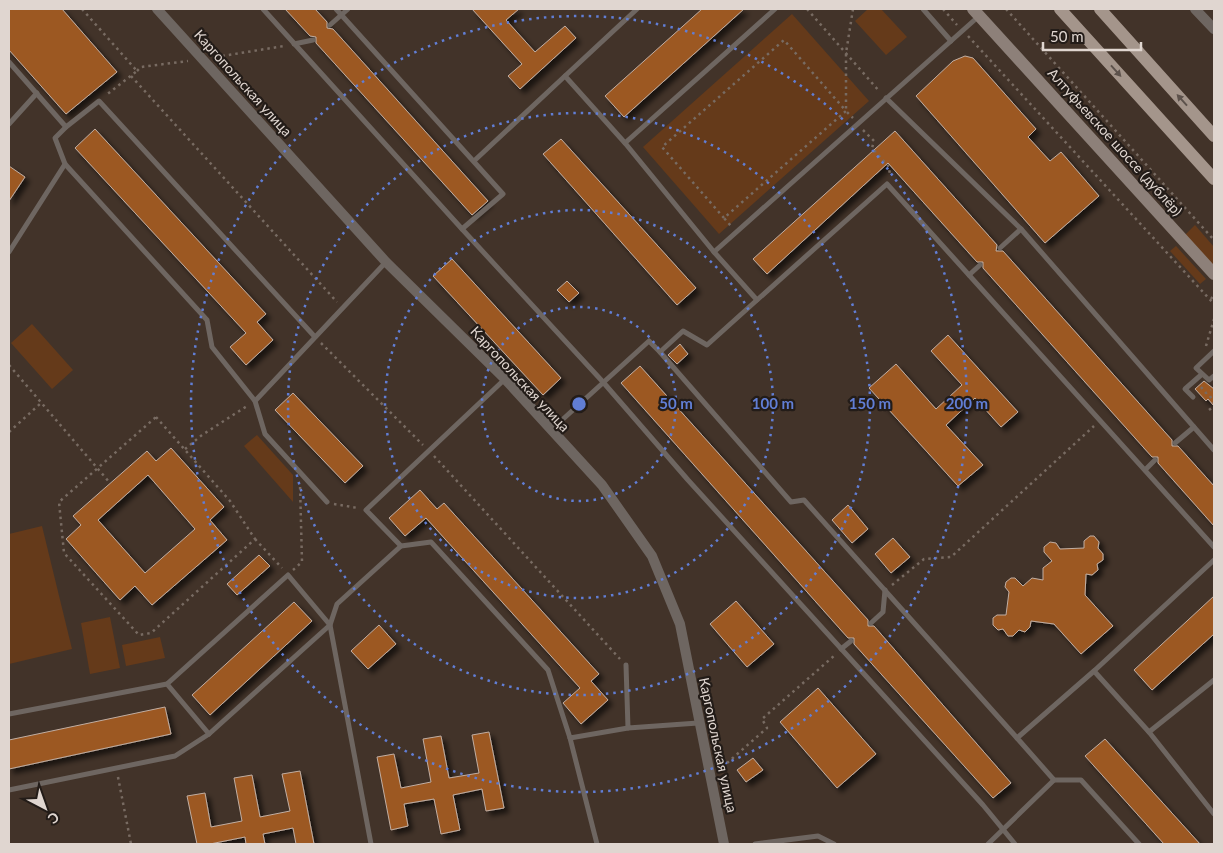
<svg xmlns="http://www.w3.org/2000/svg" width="1223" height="853" viewBox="0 0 1223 853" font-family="Lato,sans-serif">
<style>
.green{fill:#653a1a}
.building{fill:#9c5823;stroke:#c1aea2;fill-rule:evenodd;filter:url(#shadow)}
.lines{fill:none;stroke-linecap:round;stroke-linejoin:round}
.path{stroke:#786b62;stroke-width:2.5;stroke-dasharray:2.5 4;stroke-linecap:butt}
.lane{stroke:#6e6661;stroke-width:5}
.street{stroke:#6e6661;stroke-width:10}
.secondary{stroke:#8d8079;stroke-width:12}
.primary{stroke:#a4958b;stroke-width:12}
.oneway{fill:#5d524c}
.ring{fill:none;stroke:#617ed5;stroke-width:2.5;stroke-dasharray:2.5 5}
.labels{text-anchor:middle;stroke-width:4.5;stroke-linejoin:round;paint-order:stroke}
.street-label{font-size:14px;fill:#e0d6d0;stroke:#231c18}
.centre{fill:#617ed5;stroke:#231c18;stroke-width:2.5}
.ring-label{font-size:15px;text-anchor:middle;font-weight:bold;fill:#617ed5;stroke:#231c18;stroke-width:4.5;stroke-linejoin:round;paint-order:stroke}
</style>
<defs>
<filter id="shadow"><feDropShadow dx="4.5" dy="4.5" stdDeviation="2.5" flood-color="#0009"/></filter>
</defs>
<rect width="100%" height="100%" fill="#423329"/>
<g class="green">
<path d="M868,9H881L907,37L886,55L855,21Z"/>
<path d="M792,14L869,101L719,234L643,147Z"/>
<path d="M1195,225L1214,247V267L1185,235Z"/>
<path d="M1176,246L1206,279L1200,284L1170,251Z"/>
<path d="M32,324L73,370L52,389L11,343Z"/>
<path d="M257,435L293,475V502L244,446Z"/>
<path d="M42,526L72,649L9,664V534Z"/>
<path d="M110,617L120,668L90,674L81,623Z"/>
<path d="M160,637L165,658L126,666L122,645Z"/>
</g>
<g class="building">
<path d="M9,9H62L117,72L66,114L9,50Z"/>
<path d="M285,9H315L327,22V28L333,29L488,201L472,215L316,43V37L310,36Z"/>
<path d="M472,9H519L506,20L535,52L565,26L576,38L520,89L508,76L522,64Z"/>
<path d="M702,9H744L624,117L605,96Z"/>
<path d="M965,56L973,58L1036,129L1028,137L1050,161L1061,152L1099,196L1045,243L916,96L953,61Z"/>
<path d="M95,129L266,314L257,322L273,340L246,365L230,347L246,333L75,148Z"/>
<path d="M895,131L997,245L996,251H1003L1172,440V446H1178L1214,486V526L1158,463V457H1152L983,268V262H977L888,163L767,274L753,259Z"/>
<path d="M561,139L696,288L677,305L543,154Z"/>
<path d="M9,166L25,177L9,201Z"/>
<path d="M452,259L561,378L543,395L433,276Z"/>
<path d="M567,281L579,293L569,302L557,290Z"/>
<path d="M948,335L1018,412L1001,427L975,398L946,425L983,465L958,486L869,388L896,364L936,409L962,385L931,351Z"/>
<path d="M680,344L688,354L677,364L668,355Z"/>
<path d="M640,366L868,620V626H874L1011,783L993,798L854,644V638H848L621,383Z"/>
<path d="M1204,381L1214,389V406L1208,399L1206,401L1195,389Z"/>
<path d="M293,393L363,466L345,483L275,410Z"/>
<path d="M171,448L224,507L210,520L227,540L152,605L135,586L120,600L66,539L81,525L73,516L147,451L156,461ZM148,475L195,529L145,573L98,520Z"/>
<path d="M420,490L437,509L444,503L599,674L591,681L608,700L581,724L563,703L580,688L426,518L405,536L389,518Z"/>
<path d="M848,505L868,529L852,543L832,520Z"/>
<path d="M1090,536H1094L1099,542L1098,548L1103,554V560L1097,564L1098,570L1092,575L1086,574L1085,595L1113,626L1081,654L1054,624L1031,621L1030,627L1025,632L1019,630L1013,636H1008L1003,629L998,630L993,625V618L997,615H1006L1009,592L1005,587L1006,582L1011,578H1015L1023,586L1032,578L1043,580V568L1052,561L1044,552V547L1050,542L1056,543L1060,549L1084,548V541Z"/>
<path d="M893,538L910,557L891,573L875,554Z"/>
<path d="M259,555L270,566L237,595L227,584Z"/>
<path d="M1214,596V634L1152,690L1134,670Z"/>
<path d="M736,601L774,644L747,667L710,624Z"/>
<path d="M294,602L312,621L210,715L192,695Z"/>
<path d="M379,625L396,644L368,669L351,651Z"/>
<path d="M818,688L876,754L837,788L780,722Z"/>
<path d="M165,707L171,734L9,769V740Z"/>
<path d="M489,732L504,808L486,811L482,789L453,795L460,830L441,834L434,799L404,804L408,826L391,830L377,757L394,754L401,788L431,782L423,739L441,736L449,778L479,773L472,735Z"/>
<path d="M1105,739L1200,844H1164L1085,756Z"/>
<path d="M753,758L763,770L746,782L737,770Z"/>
<path d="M300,771L314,844H296L293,828L263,834L265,844H246L245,837L210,844H197L187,796L205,793L211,827L242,821L234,778L252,775L260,817L290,811L282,774Z"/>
</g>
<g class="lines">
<g class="path">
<path d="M82,9L137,71L105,96"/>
<path d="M807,9L880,92"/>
<path d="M853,9L846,53V111L853,118"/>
<path d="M943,9L957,25"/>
<path d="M1006,9L1214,240"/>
<path d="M968,36L1214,304"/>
<path d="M216,57L284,46"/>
<path d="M137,71L141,67L188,61"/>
<path d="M131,76L337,302"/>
<path d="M863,130L874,141L872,148L890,168L889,175"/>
<path d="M724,218L662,147L784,40L846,111L724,218L731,226"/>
<path d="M1211,299L1214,295"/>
<path d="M321,343L423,445"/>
<path d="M1206,346L1214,319"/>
<path d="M9,365L110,483"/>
<path d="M1201,387L1206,393L1211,390"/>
<path d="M1210,396L1214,403"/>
<path d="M1209,410L1214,406"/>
<path d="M156,417L230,501L255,539L151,633L139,635L64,553L59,502Z"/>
<path d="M9,432L41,403"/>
<path d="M185,449L202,435L247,406"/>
<path d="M434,456L620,659"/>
<path d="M334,504L358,508"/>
<path d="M255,539L282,568"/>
<path d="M293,570L302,562L300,484"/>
<path d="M892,585L924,559L951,557L1094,426"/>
<path d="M727,763L767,728L762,719L835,655"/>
<path d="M118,777L131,844"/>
</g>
<g class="lane">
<path d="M263,9L462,229"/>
<path d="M336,9L503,194L462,229L603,382L688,480L983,805L1015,844"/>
<path d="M637,9L565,76L625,143L775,9"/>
<path d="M923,9L951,41"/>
<path d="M330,25L348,9"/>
<path d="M294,44L313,40"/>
<path d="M9,62L66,127L99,101L315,337"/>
<path d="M886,98L1021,229L1214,450"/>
<path d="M9,124L37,93"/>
<path d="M625,143L714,252L979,16"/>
<path d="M474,161L565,76"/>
<path d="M65,164L207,320L212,347L255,401"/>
<path d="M1000,248L1021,229"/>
<path d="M9,252L65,164L55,138L66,127"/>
<path d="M969,275L980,265"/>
<path d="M757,300L887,184L1214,547"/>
<path d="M1214,351L1196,368L1209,380L1214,376"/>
<path d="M660,352L791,502L804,500L1017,738"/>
<path d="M1193,397L1185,389L1201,375"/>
<path d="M551,430L649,341L660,352L683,331L707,345L757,300L714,252"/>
<path d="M1175,443L1194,427"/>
<path d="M1145,470L1155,460"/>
<path d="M327,502L265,434L255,401L386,262"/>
<path d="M401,546L431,542L548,670L570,738L628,728"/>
<path d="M871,623L883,612L885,590"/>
<path d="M841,649L851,641"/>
<path d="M626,665L628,728L698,723"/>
<path d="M1094,671L1017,738L1054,780H1081L1139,844"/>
<path d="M1214,680L1149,732L1214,814"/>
<path d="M167,684L209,734"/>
<path d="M9,714L167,684L288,575L330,625L371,844"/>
<path d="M1149,732L1094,671L1214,560"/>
<path d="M570,738L597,844"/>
<path d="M9,790L175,756L209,734L330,625L337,604L401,546L366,510L505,379"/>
<path d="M755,844L818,836L834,844"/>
<path d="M988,844L1054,780"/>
</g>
<g class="street">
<path d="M157,9L386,262L505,379L602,485L652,556L680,624L724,844"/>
<path d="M1195,9L1214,29"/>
</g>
<path class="secondary" d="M973,9L1214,274"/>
<g class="primary">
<path d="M1060,9L1214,179"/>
<path d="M1100,9L1214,136"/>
</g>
</g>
<defs><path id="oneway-solid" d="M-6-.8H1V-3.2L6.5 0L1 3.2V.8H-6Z" transform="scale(1.25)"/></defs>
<g class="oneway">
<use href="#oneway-solid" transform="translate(1116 71) rotate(48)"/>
<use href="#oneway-solid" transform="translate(1182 100) rotate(-132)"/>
</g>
<g class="ring">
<circle cx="579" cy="404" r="97"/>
<circle cx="579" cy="404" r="194"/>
<circle cx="579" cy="404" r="291"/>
<circle cx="579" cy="404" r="388"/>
</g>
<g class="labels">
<g class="street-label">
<text transform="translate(243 83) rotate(48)" y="5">Каргопольская улица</text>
<text transform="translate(1115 142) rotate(48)" y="5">Алтуфьевское шоссе (дублёр)</text>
<text transform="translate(520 379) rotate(47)" y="5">Каргопольская улица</text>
<text transform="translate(718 745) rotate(78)" y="5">Каргопольская улица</text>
</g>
</g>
<circle cx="579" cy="404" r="8" class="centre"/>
<g class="ring-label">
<text x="676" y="409">50 m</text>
<text x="773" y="409">100 m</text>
<text x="870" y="409">150 m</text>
<text x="967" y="409">200 m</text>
</g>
<rect width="1223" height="853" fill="none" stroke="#e0d6d0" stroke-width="20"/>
<g transform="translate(45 808) rotate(139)" stroke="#231c18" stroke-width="4" paint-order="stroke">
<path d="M0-4L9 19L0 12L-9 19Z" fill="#e0d6d0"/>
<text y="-8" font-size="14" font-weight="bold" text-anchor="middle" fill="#e0d6d0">С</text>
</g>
<path d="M1043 42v8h98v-8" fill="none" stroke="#e0d6d0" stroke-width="2.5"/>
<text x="1050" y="42" font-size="15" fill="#e0d6d0" stroke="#231c18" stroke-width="4" paint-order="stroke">50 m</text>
</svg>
